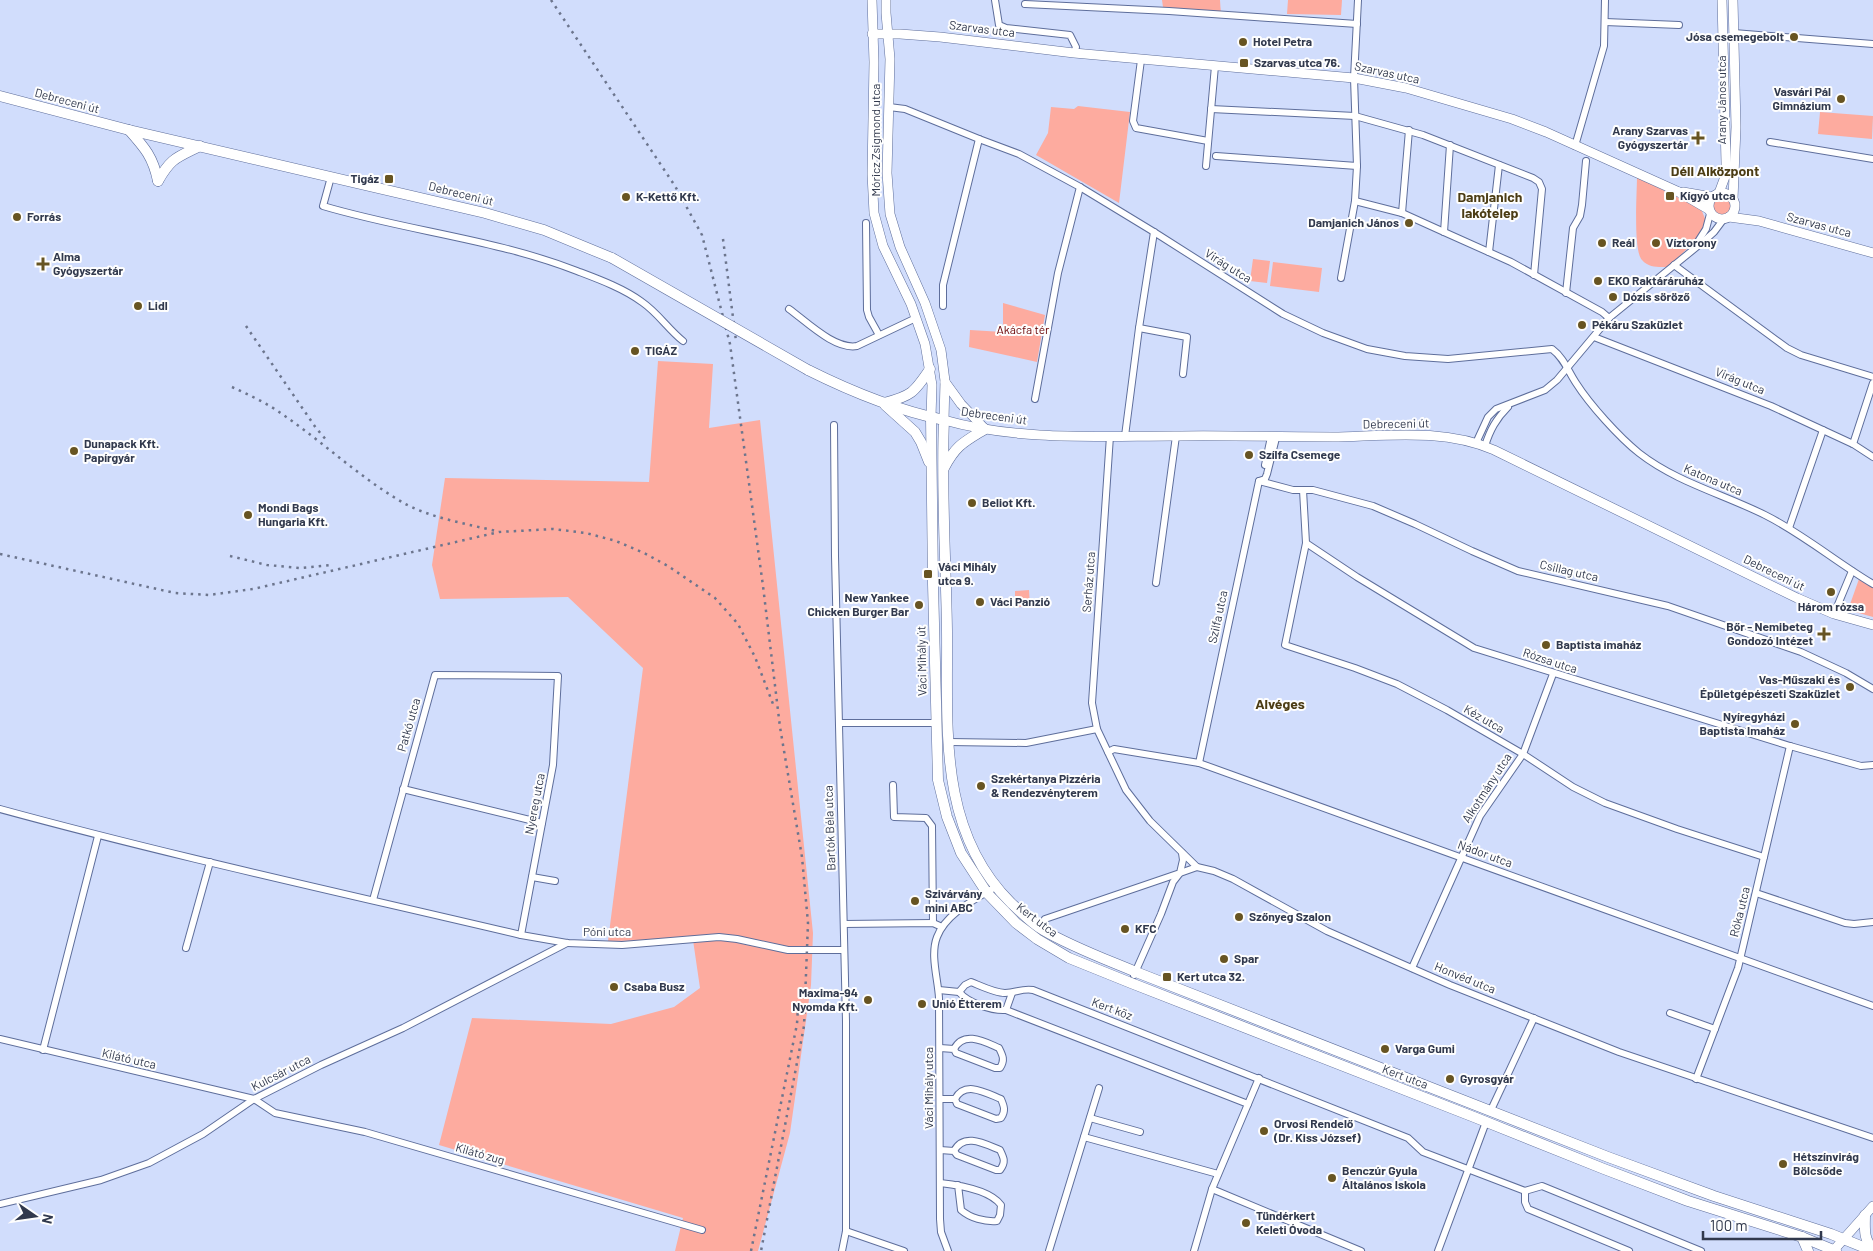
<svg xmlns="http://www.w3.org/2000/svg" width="1873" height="1251" viewBox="0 0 1873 1251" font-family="Barlow,sans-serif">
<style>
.green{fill:#fdab9f}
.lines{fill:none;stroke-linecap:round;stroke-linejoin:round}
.street-casing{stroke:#5e6e9b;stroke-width:8}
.secondary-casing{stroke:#5e6e9b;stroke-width:10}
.primary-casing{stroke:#5e6e9b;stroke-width:11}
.street{stroke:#fff;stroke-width:6}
.secondary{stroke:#fff;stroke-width:9}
.primary{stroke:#fff;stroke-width:10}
.rail{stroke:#6c758d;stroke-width:2.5;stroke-dasharray:2.5 5;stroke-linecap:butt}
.primary-bridge-casing{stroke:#5e6e9b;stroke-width:11;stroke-linecap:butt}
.primary-bridge{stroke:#fff;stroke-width:10}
.poi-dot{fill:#675422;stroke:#fefefe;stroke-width:2}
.labels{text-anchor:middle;stroke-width:4;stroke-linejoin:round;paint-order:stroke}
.street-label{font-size:12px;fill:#31394d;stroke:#fefefe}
.poi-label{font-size:12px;font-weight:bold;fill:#31394d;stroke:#fefefe;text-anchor:start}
.park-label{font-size:12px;fill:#680202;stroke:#fefefe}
.neighbourhood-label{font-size:14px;font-weight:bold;fill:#4b3c14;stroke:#fefefe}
</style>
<rect width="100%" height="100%" fill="#d1ddfc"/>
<g class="green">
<path d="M1162,0H1220L1221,15L1163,7Z"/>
<path d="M1288,0H1342L1341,15L1287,14Z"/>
<path d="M1078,106L1130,112L1119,203L1036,155L1048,133L1051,107L1074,109Z"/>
<path d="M1820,112L1873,116L1872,139L1818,134Z"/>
<path d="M1637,177L1701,209L1709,228L1668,267C1658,267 1649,268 1642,260C1633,251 1637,192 1637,177Z"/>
<circle cx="1722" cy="207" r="9"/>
<path d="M1253,259L1270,261L1267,283L1250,281Z"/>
<path d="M1273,262L1322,268L1319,292L1270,286Z"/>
<path d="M1003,303L1045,315L1037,362L969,347L970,330L1003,332Z"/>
<path d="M658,361L713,364L709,428L760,420L813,933L811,985L790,1133L758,1251H675L683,1218L439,1145L472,1018L611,1024L674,1007L700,988L693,940L608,941L643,668L568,597L440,599L432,565L445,478L649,482Z"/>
<path d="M1859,579L1873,587V617L1848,610Z"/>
<path d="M1029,590L1030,606L1015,607V591Z"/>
</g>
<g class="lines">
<g class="street-casing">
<g id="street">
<path d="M995,0L999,25L1006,28L1070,35L1076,47L1074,53"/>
<path d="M1025,4L1169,11L1357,24"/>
<path d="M1605,22L1679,25"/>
<path d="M1734,33L1873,44"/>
<path d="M1141,60L1133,121L1136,128L1208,141"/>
<path d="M889,107L905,109L979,139L1019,154L1080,187L1154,232L1283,314L1323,333L1367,349L1405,356L1448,359L1552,349C1564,358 1568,371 1576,383C1590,405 1619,437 1639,453C1676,482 1723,494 1765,515C1803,534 1836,562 1873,584"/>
<path d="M1211,109L1355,116L1423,135L1533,178L1539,182L1542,189L1534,275"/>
<path d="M1770,142L1873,159"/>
<path d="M1575,146L1604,46L1605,0"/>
<path d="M1216,156L1357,166"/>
<path d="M1206,166L1215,66"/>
<path d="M331,177L323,206C407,231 495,239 577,271C598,279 623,288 642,302C658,313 668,329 683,341"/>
<path d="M1355,201L1402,213L1444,232L1511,262L1602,312L1609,318"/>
<path d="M1402,213L1409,130"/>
<path d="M866,223L867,310L869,317L879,335"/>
<path d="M1444,232L1450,145"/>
<path d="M1697,243L1706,229L1710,214"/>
<path d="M1489,252L1499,165"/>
<path d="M1674,265L1787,348L1801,355L1873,377"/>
<path d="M1341,278L1355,201L1357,166L1354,78L1358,0"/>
<path d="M1566,293L1573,228L1580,216L1582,205L1586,161"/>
<path d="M943,306V285L979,139"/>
<path d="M789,309C807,322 835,350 857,346L916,318"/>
<path d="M1139,328L1187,337L1183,374"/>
<path d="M1594,337L1771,406L1853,444L1873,457"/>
<path d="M1035,399L1058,273L1080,187"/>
<path d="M834,425L835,556L846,1021V1231L842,1251"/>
<path d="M1110,436L1092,703L1097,729L1126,790L1150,821L1197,867L1214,871L1233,879L1327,931L1450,985L1619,1052L1873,1138"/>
<path d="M1125,436L1139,328L1154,232"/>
<path d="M1476,443L1488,417L1496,409L1545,390L1557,380L1609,318L1704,241L1714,232L1723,220"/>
<path d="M1853,444L1873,383"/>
<path d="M1485,446C1490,430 1496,419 1508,407"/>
<path d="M1265,465L1271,437"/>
<path d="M1259,481L1293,490H1313L1373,506L1415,524L1472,551L1518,571L1668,606L1801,652L1846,673L1873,689"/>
<path d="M1303,490L1306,543L1357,577L1474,648L1790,746L1861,766L1873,765"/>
<path d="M1789,528L1823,430"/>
<path d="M1306,543L1285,645L1355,668L1397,684L1447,710L1523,754L1573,787L1605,803L1677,829L1764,857"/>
<path d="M1156,583L1176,436"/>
<path d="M1834,614L1852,571"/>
<path d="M839,723H935"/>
<path d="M949,742L1026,743L1097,729"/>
<path d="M1108,752L1114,749L1199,763L1873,1006"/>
<path d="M1199,763L1259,481L1265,479L1267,474L1276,438"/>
<path d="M893,785L894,817L926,818L932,826L933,923"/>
<path d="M403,789L542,823"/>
<path d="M0,809C172,856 347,894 521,935L567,943L622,945L719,937L737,939L788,950H844"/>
<path d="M532,877L555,881"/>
<path d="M1756,893L1845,923L1854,924L1873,922"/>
<path d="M373,900L435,675L558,676L553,765L521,935"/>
<path d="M1045,919L1180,873L1183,860L1182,853"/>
<path d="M844,924L933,923L942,927"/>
<path d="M186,948L210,862"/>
<path d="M1412,968L1480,816L1523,754L1553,674"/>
<path d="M1134,975L1161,914L1173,882L1180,873L1197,867"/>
<path d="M939,990L959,992C968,1003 992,1011 1006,1010L1248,1104"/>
<path d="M959,992L965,985L971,982C981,986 995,993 1005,993C1016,993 1022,988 1033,990L1408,1138L1423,1152L1525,1191L1542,1186L1701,1251"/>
<path d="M1006,1010L1012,993"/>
<path d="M1670,1013L1715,1029"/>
<path d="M0,1039L254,1099L275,1113L365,1132L702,1230"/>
<path d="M940,1048L954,1049L956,1053L995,1068H1000C1005,1060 1003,1056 999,1048C985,1042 964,1030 954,1049"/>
<path d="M43,1050L98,836"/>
<path d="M1696,1079L1738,968L1790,746"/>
<path d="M940,1099H955L957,1104L996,1119L1001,1118C1006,1111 1004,1106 1001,1099C986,1093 965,1080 955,1099"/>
<path d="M1491,1110L1534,1018"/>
<path d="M1090,1118L1140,1132"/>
<path d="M1084,1137L1218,1174"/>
<path d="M940,1150L954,1151L957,1155L996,1170H1000C1006,1162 1004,1158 1000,1150C985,1144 964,1132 954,1151"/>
<path d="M940,1183C958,1185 990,1190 1001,1205L1000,1215L997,1221C985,1222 970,1218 961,1210L958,1185"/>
<path d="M1212,1189L1361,1251"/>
<path d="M1525,1191V1202L1528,1209L1629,1251"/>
<path d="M0,1204L101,1180L149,1163L203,1134L254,1099L321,1065L403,1028L567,943"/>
<path d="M846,1231L904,1251"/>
<path d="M948,1251L941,1232L940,1219C939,1145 940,1071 939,998C938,979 930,955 937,937C946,913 976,899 997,886"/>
<path d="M1049,1251L1099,1088"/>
<path d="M1194,1251L1212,1189L1259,1078"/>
<path d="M1438,1251L1486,1122"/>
</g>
</g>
<g class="secondary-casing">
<g id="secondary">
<path d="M872,0L874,62L872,174L874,213L883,246L911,304L925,344L932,385L931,417"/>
<path d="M886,0V13L890,59L887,173L890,214L900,247L925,303L941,350L945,381L944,420C1018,441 1098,436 1174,436C1227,435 1280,437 1333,437C1386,436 1444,428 1494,450L1797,598L1834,614L1873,625"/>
<path d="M872,34H900L940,37L1074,53L1354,78L1406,88L1512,119L1546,132L1677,191L1708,209"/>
<path d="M1683,192L1712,197"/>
<circle cx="1722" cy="206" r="13"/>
<path d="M1719,193L1726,174V163L1722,0"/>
<path d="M1733,199L1736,127L1733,0"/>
<path d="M1729,217L1759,221L1873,253"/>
<path d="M945,382L961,404L985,429"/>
<path d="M1833,1251L1873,1206"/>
</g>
</g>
<g class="primary-casing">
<g id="primary">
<path d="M0,96L129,130L485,213L544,230L612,258"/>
<path d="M129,130C145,148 153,157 158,181"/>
<path d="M158,181C171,158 176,158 200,146"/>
<path d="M808,370C852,392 896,410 944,420C941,490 946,561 947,631C948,726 937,830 1011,903C1021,912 1031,923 1043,930C1072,947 1105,959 1136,972L1608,1157L1714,1196L1831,1234L1873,1251"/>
<path d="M884,403C911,396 914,393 930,369"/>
<path d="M885,405L915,432L921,442L929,462"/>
<path d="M931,417L933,584L938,780L947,817L961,853L987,893L1016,923L1037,939L1069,958L1131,983L1474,1117L1604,1169L1688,1201L1802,1237L1836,1251"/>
<path d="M944,468C956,445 964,442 985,429"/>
<path d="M1865,1215C1865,1227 1863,1240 1873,1248"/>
<path d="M1802,1237L1808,1251"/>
</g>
</g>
<use href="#street" class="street"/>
<use href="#secondary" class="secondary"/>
<use href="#primary" class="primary"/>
<g class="rail">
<path d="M551,0L675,186L702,235L730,344L763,586L780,727L802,857L808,923L804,1026L761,1251"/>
<path d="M723,239L736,341"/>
<path d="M246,326L316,428L328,442"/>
<path d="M232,387C249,395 267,403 282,414C323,442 359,477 402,502C427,517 467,524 496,531"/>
<path d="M0,554L175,593L209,595L253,589L499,532L553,529L586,533L616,541L644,553L668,566L715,598L738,624L755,657L773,704"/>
<path d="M230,556L267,565L300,568L331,565"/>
<path d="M751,1251L797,1024L798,1007"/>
</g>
<g class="primary-bridge-casing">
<path id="primary-bridge" d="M612,258L808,370"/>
</g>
<use href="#primary-bridge" class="primary-bridge"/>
</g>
<g class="poi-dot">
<circle cx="1794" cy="37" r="5"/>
<circle cx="1243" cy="42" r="5"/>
<rect x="1239" y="58" width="10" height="10" rx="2.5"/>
<circle cx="1841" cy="99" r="5"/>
<path d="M1695.5 130.5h5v5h5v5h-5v5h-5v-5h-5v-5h5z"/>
<rect x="384" y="174" width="10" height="10" rx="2.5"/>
<rect x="1665" y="191" width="10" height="10" rx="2.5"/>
<circle cx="626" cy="197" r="5"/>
<circle cx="17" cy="217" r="5"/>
<circle cx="1409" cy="223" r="5"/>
<circle cx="1602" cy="243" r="5"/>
<circle cx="1656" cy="243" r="5"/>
<path d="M40.5 256.5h5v5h5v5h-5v5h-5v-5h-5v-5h5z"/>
<circle cx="1598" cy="281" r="5"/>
<circle cx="1613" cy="297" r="5"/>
<circle cx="138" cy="306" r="5"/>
<circle cx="1582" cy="325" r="5"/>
<circle cx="635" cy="351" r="5"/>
<circle cx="74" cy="451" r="5"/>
<circle cx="1249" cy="455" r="5"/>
<circle cx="972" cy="503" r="5"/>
<circle cx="248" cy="515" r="5"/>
<rect x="923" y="569" width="10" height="10" rx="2.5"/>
<circle cx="1831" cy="592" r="5"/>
<circle cx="980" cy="602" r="5"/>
<circle cx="919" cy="605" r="5"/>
<path d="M1821.5 626.5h5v5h5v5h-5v5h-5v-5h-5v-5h5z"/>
<circle cx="1546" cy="645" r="5"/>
<circle cx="1850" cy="687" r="5"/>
<circle cx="1795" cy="724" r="5"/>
<circle cx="981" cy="786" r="5"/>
<circle cx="915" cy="901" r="5"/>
<circle cx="1239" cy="917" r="5"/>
<circle cx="1125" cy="929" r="5"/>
<circle cx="1224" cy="959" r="5"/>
<rect x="1162" y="972" width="10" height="10" rx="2.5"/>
<circle cx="614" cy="987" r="5"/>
<circle cx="868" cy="1000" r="5"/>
<circle cx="922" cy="1004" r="5"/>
<circle cx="1385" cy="1049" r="5"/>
<circle cx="1450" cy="1079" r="5"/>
<circle cx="1264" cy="1131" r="5"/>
<circle cx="1783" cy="1164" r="5"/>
<circle cx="1332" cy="1178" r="5"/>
<circle cx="1246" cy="1223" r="5"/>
</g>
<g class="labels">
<g class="street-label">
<text transform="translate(982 29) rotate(7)" y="4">Szarvas utca</text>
<text transform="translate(1387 73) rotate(12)" y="4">Szarvas utca</text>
<text transform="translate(1722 100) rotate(-90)" y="4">Arany János utca</text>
<text transform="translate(67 101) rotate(15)" y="4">Debreceni út</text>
<text transform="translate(876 140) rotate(-90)" y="4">Móricz Zsigmond utca</text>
<text transform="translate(461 194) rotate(14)" y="4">Debreceni út</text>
<text transform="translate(1819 225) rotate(15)" y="4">Szarvas utca</text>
<text transform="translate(1228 266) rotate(32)" y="4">Virág utca</text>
<text transform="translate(1740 381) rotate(22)" y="4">Virág utca</text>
<text transform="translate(994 416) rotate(8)" y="4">Debreceni út</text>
<text transform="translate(1396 424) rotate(-1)" y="4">Debreceni út</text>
<text transform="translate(1713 480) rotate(23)" y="4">Katona utca</text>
<text transform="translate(1569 571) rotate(13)" y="4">Csillag utca</text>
<text transform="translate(1774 573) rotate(26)" y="4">Debreceni út</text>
<text transform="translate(1089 582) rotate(-86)" y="4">Serház utca</text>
<text transform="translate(1218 617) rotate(-78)" y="4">Szilfa utca</text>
<text transform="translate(922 661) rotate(-91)" y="4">Váci Mihály út</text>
<text transform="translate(1550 661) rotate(18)" y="4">Rózsa utca</text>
<text transform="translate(1484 719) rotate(30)" y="4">Kéz utca</text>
<text transform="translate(409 725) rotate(-74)" y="4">Patkó utca</text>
<text transform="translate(1487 788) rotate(-57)" y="4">Alkotmány utca</text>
<text transform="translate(535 804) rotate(-79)" y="4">Nyereg utca</text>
<text transform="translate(830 828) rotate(-92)" y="4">Bartók Béla utca</text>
<text transform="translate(1485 854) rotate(20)" y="4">Nádor utca</text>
<text transform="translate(1740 912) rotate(-76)" y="4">Róka utca</text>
<text transform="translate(1037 920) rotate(37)" y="4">Kert utca</text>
<text x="607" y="936">Póni utca</text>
<text transform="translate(1465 978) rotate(22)" y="4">Honvéd utca</text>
<text transform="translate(1112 1009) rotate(21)" y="4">Kert köz</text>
<text transform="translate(129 1059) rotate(13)" y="4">Kilátó utca</text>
<text transform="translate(281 1073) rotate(-27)" y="4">Kulcsár utca</text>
<text transform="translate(1405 1077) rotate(21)" y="4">Kert utca</text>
<text transform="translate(929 1088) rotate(-90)" y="4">Váci Mihály utca</text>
<text transform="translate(480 1154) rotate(16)" y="4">Kilátó zug</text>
</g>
<g class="poi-label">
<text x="1784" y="41" text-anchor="end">Jósa csemegebolt</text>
<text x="1253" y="46">Hotel Petra</text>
<text x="1254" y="67">Szarvas utca 76.</text>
<text x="1831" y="96" text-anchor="end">Vasvári Pál<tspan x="1831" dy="14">Gimnázium</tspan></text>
<text x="1688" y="135" text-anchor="end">Arany Szarvas<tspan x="1688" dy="14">Gyógyszertár</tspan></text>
<text x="379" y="183" text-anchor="end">Tigáz</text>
<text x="1680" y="200">Kígyó utca</text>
<text x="636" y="201">K-Kettő Kft.</text>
<text x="27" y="221">Forrás</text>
<text x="1399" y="227" text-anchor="end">Damjanich János</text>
<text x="1612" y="247">Reál</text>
<text x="1666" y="247">Víztorony</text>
<text x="53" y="261">Alma<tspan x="53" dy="14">Gyógyszertár</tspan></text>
<text x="1608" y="285">EKO Raktáráruház</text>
<text x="1623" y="301">Dózis söröző</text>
<text x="148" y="310">Lidl</text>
<text x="1592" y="329">Pékáru Szaküzlet</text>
<text x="645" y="355">TIGÁZ</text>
<text x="84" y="448">Dunapack Kft.<tspan x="84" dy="14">Papírgyár</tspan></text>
<text x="1259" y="459">Szílfa Csemege</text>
<text x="982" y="507">Beliot Kft.</text>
<text x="258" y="512">Mondi Bags<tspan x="258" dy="14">Hungaria Kft.</tspan></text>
<text x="938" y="571">Váci Mihály<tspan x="938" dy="14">utca 9.</tspan></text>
<text x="909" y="602" text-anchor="end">New Yankee<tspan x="909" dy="14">Chicken Burger Bar</tspan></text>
<text x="990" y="606">Váci Panzió</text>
<text x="1831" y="611" text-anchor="middle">Három rózsa</text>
<text x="1813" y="631" text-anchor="end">Bőr - Nemibeteg<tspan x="1813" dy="14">Gondozó Intézet</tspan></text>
<text x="1556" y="649">Baptista imaház</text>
<text x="1840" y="684" text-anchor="end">Vas-Műszaki és<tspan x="1840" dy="14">Épületgépészeti Szaküzlet</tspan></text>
<text x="1785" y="721" text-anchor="end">Nyíregyházi<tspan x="1785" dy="14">Baptista Imaház</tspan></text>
<text x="991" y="783">Szekértanya Pizzéria<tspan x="991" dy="14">&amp; Rendezvényterem</tspan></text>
<text x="925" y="898">Szivárvány<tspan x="925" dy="14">mini ABC</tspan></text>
<text x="1249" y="921">Szőnyeg Szalon</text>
<text x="1135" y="933">KFC</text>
<text x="1234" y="963">Spar</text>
<text x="1177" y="981">Kert utca 32.</text>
<text x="624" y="991">Csaba Busz</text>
<text x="858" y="997" text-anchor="end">Maxima-94<tspan x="858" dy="14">Nyomda Kft.</tspan></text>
<text x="932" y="1008">Unió Étterem</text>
<text x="1395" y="1053">Varga Gumi</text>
<text x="1460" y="1083">Gyrosgyár</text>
<text x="1274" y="1128">Orvosi Rendelő<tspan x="1274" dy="14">(Dr. Kiss József)</tspan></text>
<text x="1793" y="1161">Hétszínvirág<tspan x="1793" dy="14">Bölcsőde</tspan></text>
<text x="1342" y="1175">Benczúr Gyula<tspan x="1342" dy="14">Általános Iskola</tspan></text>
<text x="1256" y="1220">Tündérkert<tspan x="1256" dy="14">Keleti Óvoda</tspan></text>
</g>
<g class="park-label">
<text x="1023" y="334">Akácfa tér</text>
</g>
<g class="neighbourhood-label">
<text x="1715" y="176">Déli Alközpont</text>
<text x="1490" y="202">Damjanich<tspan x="1490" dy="16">lakótelep</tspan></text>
<text x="1280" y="709">Alvéges</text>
</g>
</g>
<g transform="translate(35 1216) rotate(103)" stroke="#fefefe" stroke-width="4" paint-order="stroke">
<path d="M0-4L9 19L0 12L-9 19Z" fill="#31394d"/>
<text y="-8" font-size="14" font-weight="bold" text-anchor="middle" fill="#31394d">N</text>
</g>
<path d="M1703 1231v8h118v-8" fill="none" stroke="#31394d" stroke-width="2.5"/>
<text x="1710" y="1231" font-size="15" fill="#31394d" stroke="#fefefe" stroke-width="4" paint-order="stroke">100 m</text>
</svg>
